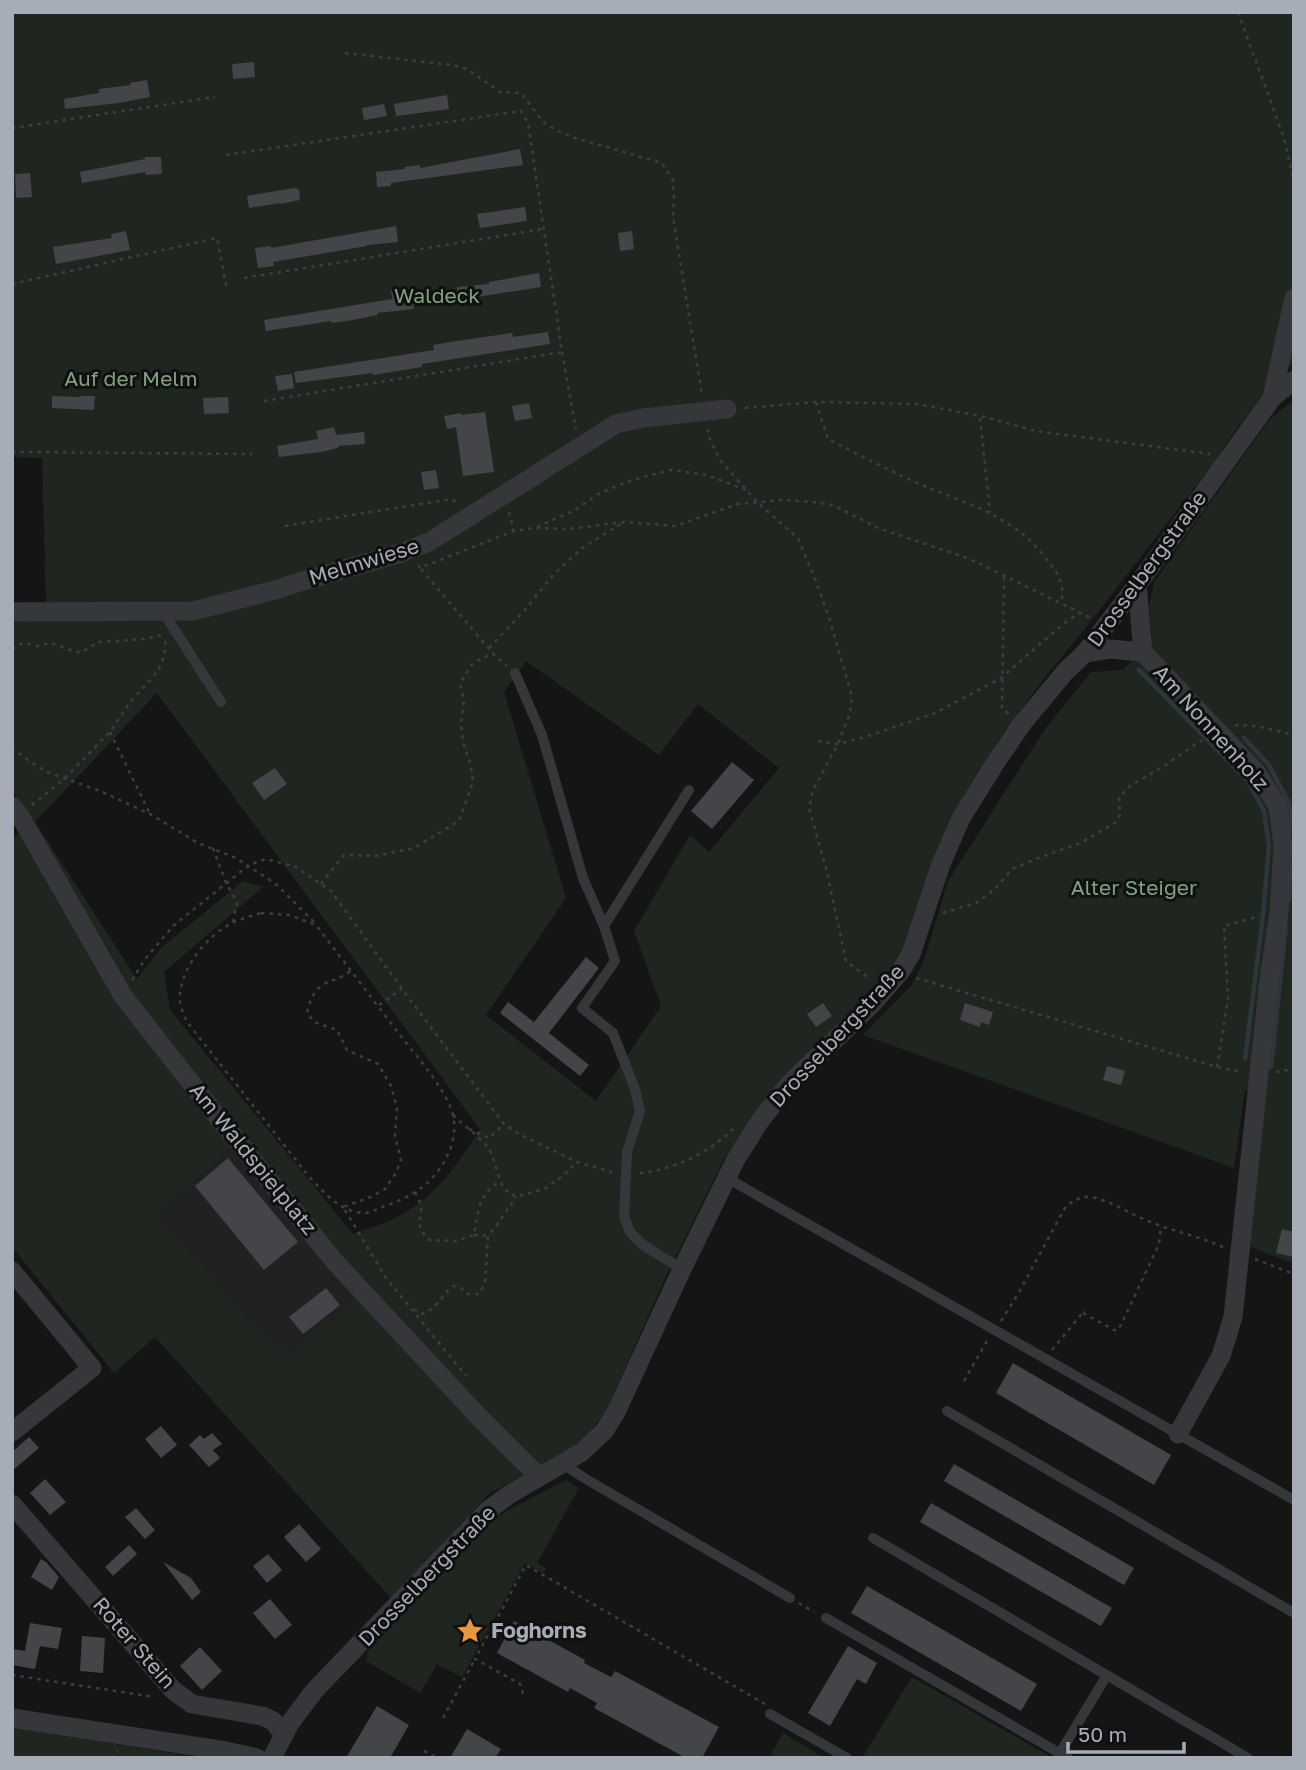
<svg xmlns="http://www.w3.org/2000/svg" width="1306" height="1770" viewBox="0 0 1306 1770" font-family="'Golos Text',sans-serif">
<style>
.built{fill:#212123}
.green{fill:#1f261f;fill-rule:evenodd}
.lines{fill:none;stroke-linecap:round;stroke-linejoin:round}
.stream{stroke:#2d373b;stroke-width:4.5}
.building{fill:#444549}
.path{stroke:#3c3e42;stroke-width:2.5;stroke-dasharray:3.5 5;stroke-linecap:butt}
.lane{stroke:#36373b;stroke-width:10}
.street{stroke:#36373b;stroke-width:19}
.labels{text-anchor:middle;stroke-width:6;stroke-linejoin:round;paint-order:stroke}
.park-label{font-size:21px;fill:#81a07f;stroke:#101011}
.street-label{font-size:21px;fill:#a7adb6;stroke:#101011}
.poi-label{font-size:21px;font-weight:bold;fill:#a7adb6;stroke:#101011;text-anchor:start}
</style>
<rect width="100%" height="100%" fill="#151516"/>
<path class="built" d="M230,1148L354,1300L290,1355L267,1339L159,1215Z"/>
<g class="green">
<path d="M12,12H1294V363L1284,370L1236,429L1213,464L1084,630L1046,676L1000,738L953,813L940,842L904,948L892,970L773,1094L725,1157L667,1274L605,1413L586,1437L567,1451L490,1493L391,1598L155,1337L114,1373L12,1247V839L35,822L12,791V602H46L42,458L12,457ZM526,661L659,755L698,704L779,768L709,852L690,835L634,931L661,1006L596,1101L486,1015L566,898L504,692ZM157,693L480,1129C457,1165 438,1195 399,1216C385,1224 368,1228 353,1234L170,1010L164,972L263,887L243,881L161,948L137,979L35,822ZM230,1148L354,1300L290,1354L267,1339L159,1215Z"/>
<path d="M1294,400V1264L1244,1244L1265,1090L1245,1091L1234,1168L863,1035L911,986L924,961L948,881L1045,729L1091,672L1123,670L1152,637L1149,607L1154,583L1182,542L1270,419Z"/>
<path d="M566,1480L579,1488L537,1563L546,1568L543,1573L525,1563L462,1677L437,1664L420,1693L366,1661L368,1650L494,1518Z"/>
<path d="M912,1677L1053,1758H862Z"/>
<path d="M12,1727L201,1758H12Z"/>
<path d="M783,1733L824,1758H769Z"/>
</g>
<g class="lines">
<g class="stream">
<path d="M1139,670L1248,781L1264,811L1269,846L1263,915L1245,1059"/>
<path d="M1244,738L1269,765L1289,803L1294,835"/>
<path d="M1289,900L1294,859"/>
<path d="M1271,1067L1286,926"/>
</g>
</g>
<g class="building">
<path d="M254,62L255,77L233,79L232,64Z"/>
<path d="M147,80L150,97L119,103L65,109L64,99L99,93V89L131,85L130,83Z"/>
<path d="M447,95L449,109L396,116L394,104Z"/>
<path d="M384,104L387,116L364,120L362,108Z"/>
<path d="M520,149L523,165L391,183V186L377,187L376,172L405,169V167L420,165V168Z"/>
<path d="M145,157H161L162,174L146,175L145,172L82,183L80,172L145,159Z"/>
<path d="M30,173L32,197L16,198L15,174Z"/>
<path d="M294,188L299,189L300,200L280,204V203L249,208L247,196Z"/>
<path d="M525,207L527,221L480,228L477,214Z"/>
<path d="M396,226L398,242L367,245V246L273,262L274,266L258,268L255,248L271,246V248Z"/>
<path d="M126,231L130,250L56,264L53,247L112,238L111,234Z"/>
<path d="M632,231L634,249L620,251L618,233Z"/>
<path d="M539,273L541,287L458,300L457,287L489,284V282Z"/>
<path d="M411,287L412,293L447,290L448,303L413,305L414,309L377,313L378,315L353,320L331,323V321L266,331L264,320L392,299L391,290Z"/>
<path d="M548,332L550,344L422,364V367L373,375V373L296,383L294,372L434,350L433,345L450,342L512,333L513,337Z"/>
<path d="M292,374L294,388L278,391L275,376Z"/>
<path d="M52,396L80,397V396H95L94,410L52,408Z"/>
<path d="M228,397L229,413L204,414L203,398Z"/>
<path d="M529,403L532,418L515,421L512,406Z"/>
<path d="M485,412L494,472L463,476L456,427L447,429L444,416L461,413V415Z"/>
<path d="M334,427L336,435L364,432L365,444L338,446V448L321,452L279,457L277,446L318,439L316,431Z"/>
<path d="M436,470L439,488L424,490L421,472Z"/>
<path d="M732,762L754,780L712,829L691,811Z"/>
<path d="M275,768L287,784L264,800L252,783Z"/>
<path d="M586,957L599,968L549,1033L589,1065L580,1076L500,1013L508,1002L534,1022Z"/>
<path d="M823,1003L832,1016L816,1027L807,1014Z"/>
<path d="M965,1003L993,1012L989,1025L981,1022L980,1027L960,1020Z"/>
<path d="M1107,1066L1125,1071L1121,1085L1103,1080Z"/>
<path d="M228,1158L298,1242L264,1270L195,1186Z"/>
<path d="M1282,1229L1294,1232V1257L1276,1253Z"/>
<path d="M326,1288L340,1305L303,1334L289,1317Z"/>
<path d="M1013,1363L1171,1455L1154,1485L996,1393Z"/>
<path d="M161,1426L177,1445L161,1458L145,1439Z"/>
<path d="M212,1433L222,1444L213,1450L220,1458L209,1467L189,1445L200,1435L204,1439Z"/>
<path d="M29,1437L39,1448L12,1471V1452Z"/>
<path d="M954,1464L1134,1568L1124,1585L944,1481Z"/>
<path d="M45,1479L66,1502L50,1515L30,1493Z"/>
<path d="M931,1503L1112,1608L1101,1626L920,1522Z"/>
<path d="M136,1508L155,1530L145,1539L125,1517Z"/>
<path d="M299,1524L321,1549L306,1562L284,1537Z"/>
<path d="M129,1545L137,1554L113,1576L105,1567Z"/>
<path d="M268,1554L282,1570L267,1583L253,1566Z"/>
<path d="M41,1559L46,1562L59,1577L52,1590L31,1577Z"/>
<path d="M163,1562L191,1578L201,1592L192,1600Z"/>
<path d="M867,1586L1037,1684L1021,1711L851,1613Z"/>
<path d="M270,1599L292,1625L275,1639L253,1613Z"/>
<path d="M514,1621L585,1660L584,1663L611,1677L615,1671L719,1727L702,1758H686L594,1708L597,1703L570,1688L568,1692L497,1653Z"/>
<path d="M30,1623L62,1628L58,1649L40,1646L35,1669L12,1665V1649L25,1651Z"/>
<path d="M82,1636L105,1638L103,1673L80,1671Z"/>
<path d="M848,1646L877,1663L866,1684L857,1679L830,1726L808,1713Z"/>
<path d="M200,1647L222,1671L202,1690L180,1666Z"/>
<path d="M377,1706L409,1725L390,1758H346Z"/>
<path d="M467,1729L501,1749L495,1758H450Z"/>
</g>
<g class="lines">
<g class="path">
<path d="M1238,12L1284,138L1294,183"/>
<path d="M345,53L452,65L467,69L500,92L521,93L543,122L556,130L575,138L662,163L673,180L674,198L673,217L702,395"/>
<path d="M12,128L215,97"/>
<path d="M226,155L521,111L528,123L562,352L576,430"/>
<path d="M244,278L543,229"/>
<path d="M12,284L217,238L227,290"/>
<path d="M264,401L562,352"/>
<path d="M816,402L828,439C853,452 879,465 904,477C956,502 1010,510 1046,559C1060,576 1063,580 1062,602"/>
<path d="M745,408L816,402L918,404L980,416L1036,431L1210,454"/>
<path d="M980,418L990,512"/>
<path d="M708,429L709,437L720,460L758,503L798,538L816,581L829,617L852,697L850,713L838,744L813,790L809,808L826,868L846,961L870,979"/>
<path d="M12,452L252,454"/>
<path d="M509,512L514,531"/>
<path d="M285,526L451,499L457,502"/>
<path d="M537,527L575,510L600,493L632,480L671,470L707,475L746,490"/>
<path d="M418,565L420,568L514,531L534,528L568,529L625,522L675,526L738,504L783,500L812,502L833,505L878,528L970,559L1091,618"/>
<path d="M421,569L496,657L507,666"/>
<path d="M1004,577L1002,708L1009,714"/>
<path d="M489,648L525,610L553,575L582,548L624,522"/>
<path d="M12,649L23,643L38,646L50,643L80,653L99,642L146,639L161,635"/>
<path d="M1235,725L1256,726L1294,735"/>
<path d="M110,732L150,814"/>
<path d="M818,741L838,744L862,738L933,714L1001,678L1062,625L1080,612"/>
<path d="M12,748L29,761L47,772L100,791L150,814L198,843L236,858L277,885L315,923"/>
<path d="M32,805L64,779L110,732L131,701L153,677L161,665L166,647L165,640"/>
<path d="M213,848L226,883L237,902L233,922"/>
<path d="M321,884L344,855L376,856L414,848L459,821L473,782L471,766L463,742L461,722L464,701L460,683L473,663L493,653"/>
<path d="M261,913L289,915L316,925C345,963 374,1001 403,1039C419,1059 447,1091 453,1115C459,1140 444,1169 425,1185C413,1195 397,1202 382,1207C377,1209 368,1214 362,1213C339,1211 321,1190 307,1174L187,1022C185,1016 180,1008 180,1001C178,970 208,934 234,922C243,918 252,916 261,913Z"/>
<path d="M943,913L976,903L995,889L1012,869L1036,859L1080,843L1115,823L1120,815L1119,797L1130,786L1161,768L1202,740"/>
<path d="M350,971C339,980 335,978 324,984C314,989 309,1003 307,1013L314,1022L337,1030L347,1050L378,1064L391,1086L397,1108L395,1136L401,1160L396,1173L385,1189L371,1197L343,1207L386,1278L466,1376"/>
<path d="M916,978L1217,1067L1242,1072"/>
<path d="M132,980L146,958L173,926L249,865L266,859L296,867L331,891L402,989L504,1124L517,1133L577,1162L612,1172"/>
<path d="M379,1005L402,989"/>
<path d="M1217,1067L1228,998L1224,926L1260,916"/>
<path d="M1276,1072L1294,1069"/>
<path d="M453,1115C463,1125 477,1135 486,1145C497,1158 496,1180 507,1191C510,1193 513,1195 516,1197L546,1188L564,1175L577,1162"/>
<path d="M469,1129L489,1138L504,1124"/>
<path d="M640,1173C673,1170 709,1153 733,1129"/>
<path d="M415,1192C416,1194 420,1201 420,1203C425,1220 411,1221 429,1240L455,1241L474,1235C478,1213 478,1194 499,1182"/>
<path d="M474,1235L488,1236"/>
<path d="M1255,1259L1294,1274"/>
<path d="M414,1309L422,1314C439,1308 440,1296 453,1286L461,1288L468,1294H479L485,1283L488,1236L499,1222L516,1197"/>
<path d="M1083,1313L1116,1331L1121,1325L1159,1244L1161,1226"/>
<path d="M1001,1321L1018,1294L1066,1206C1074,1201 1080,1196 1090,1197C1110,1200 1128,1213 1146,1220C1171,1231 1198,1236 1223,1247"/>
<path d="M1052,1350L1085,1310"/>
<path d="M964,1381L987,1341"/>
<path d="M799,1603L814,1612"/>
<path d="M12,1675L154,1697"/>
<path d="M523,1694L520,1684L475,1659L526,1565L765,1704"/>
<path d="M443,1718L475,1659"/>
<path d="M424,1751L437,1758"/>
<path d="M111,1758L118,1751"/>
</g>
<g class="lane">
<path d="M163,612L221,702"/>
<path d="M515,673L542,735L583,878L604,926"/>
<path d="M727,1178L1294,1500"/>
<path d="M682,1269L643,1245L630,1232L624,1216L627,1152L640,1111L635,1089L613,1033L582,1008L615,961L604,926L689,790"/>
<path d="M947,1411L1294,1613"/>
<path d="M563,1464L586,1479L790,1598"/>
<path d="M873,1538L1248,1758"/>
<path d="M826,1618L1068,1758"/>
<path d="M770,1714L847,1758"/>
<path d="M1060,1753L1107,1675"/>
</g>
<g class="street">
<path d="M1272,398L1294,298"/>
<path d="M1137,584L1143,652L1257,773L1278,807L1283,846L1279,912L1269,980L1233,1317L1221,1356L1178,1434"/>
<path d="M12,612L193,611L275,590L299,582L401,553L429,542L616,424L643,418L727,409"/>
<path d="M1085,653L1110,649L1143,652"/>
<path d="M12,806L20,816L123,996L217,1116L335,1262L480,1418L539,1477"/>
<path d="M12,1271L92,1368L12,1432"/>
<path d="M12,1504L173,1690L192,1704L262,1716L273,1721L284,1734"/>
<path d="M12,1718L226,1751L257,1758"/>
<path d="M272,1758L290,1723L314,1691L487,1511L510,1494L582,1452L605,1430L616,1412L682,1269L736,1159L760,1121L789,1084L873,1003L900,972L911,954L941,864L961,818L994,765L1021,725L1065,672L1085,653L1144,576L1272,398L1294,380"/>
</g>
</g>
<defs>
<g id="sight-bare" transform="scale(2.1)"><path d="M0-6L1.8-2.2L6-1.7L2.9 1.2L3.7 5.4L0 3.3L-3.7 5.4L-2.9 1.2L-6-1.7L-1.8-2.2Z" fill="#e8983b" stroke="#101011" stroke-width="2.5" paint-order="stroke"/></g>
</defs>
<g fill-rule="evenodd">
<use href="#sight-bare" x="470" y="1631"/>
</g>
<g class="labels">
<g class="park-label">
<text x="437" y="303">Waldeck</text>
<text x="131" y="386">Auf der Melm</text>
<text x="1134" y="895">Alter Steiger</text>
</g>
<g class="street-label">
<text transform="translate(364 562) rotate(-17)" y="7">Melmwiese</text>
<text transform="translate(1147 569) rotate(-54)" y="7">Drosselbergstraße</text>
<text transform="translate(1211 728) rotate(48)" y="7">Am Nonnenholz</text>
<text transform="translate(837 1036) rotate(-47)" y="7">Drosselbergstraße</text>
<text transform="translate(253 1159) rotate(51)" y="7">Am Waldspielplatz</text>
<text transform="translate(427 1576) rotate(-46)" y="7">Drosselbergstraße</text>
<text transform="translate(134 1643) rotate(49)" y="7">Roter Stein</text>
</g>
<g class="poi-label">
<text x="491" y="1638">Foghorns</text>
</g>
</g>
<rect width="1306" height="1770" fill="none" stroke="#a7adb6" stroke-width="28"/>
<path d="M1068 1742v10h116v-10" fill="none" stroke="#a7adb6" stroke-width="3.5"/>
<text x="1078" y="1742" font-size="21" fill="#a7adb6" stroke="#101011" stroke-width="5" paint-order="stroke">50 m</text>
</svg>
